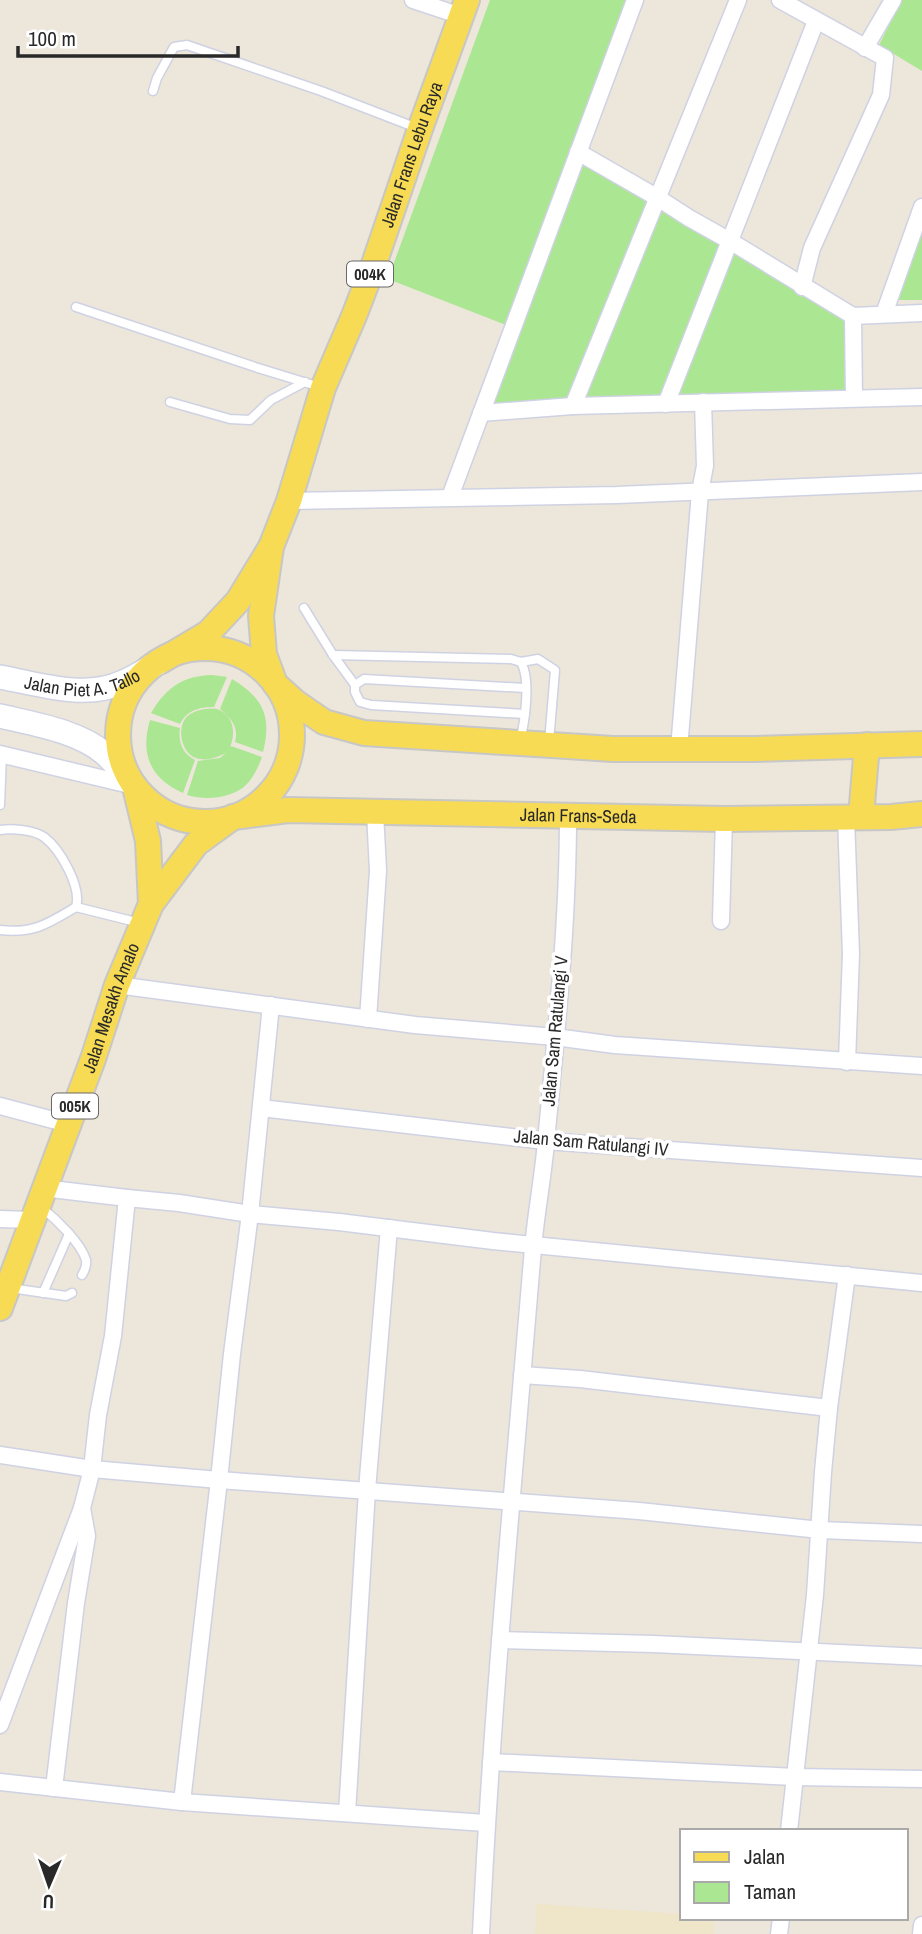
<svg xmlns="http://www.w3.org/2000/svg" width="922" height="1934" viewBox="0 0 922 1934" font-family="'Archivo Narrow',sans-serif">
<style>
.education{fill:#efe5c9}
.green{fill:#abe693}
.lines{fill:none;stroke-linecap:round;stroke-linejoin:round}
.lane-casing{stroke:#cfd2e3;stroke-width:11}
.street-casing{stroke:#cfd2e3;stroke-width:19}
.secondary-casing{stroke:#cfd2e3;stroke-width:26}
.primary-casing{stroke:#c7c7c7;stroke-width:28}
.lane{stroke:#fff;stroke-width:8}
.street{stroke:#fff;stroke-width:16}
.secondary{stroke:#fff;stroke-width:23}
.primary{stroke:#f8db54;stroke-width:24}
.labels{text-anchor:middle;stroke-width:7;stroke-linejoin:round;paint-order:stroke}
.shield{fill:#fff;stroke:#696969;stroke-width:2}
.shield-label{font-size:16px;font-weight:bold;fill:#292929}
.street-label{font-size:18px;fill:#292929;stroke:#fff}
</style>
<rect width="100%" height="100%" fill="#ede6da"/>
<path class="education" d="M537,1904L682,1914V1918H714V1934H535Z"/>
<g class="green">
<path d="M490,0H630L506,325L388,279Z"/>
<path d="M902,0H922V71L879,45Z"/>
<path d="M581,159L847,318L846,393L491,403Z"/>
<path d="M922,227V300H896Z"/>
<path d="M212,675L227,677L214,707C200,707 187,710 180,724L151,713C166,688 182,676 212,675Z"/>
<path d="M232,679C263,698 272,716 263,752L235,742C239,727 231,718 220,709Z"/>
<path d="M205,709C209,709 213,708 217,709C234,715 236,733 230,747L231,746L262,757C258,768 251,783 241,789C225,799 204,800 187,795L198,761L220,758L227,752C219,757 207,762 196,758C182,753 177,731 185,719C189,713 198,710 205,709Z"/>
<path d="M150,720L180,728C178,742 182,753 195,760L183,793C150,778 140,754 150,720Z"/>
</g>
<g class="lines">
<g class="lane-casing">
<g id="lane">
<path d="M153,91L157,78L174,47L187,45L321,91L417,128"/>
<path d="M76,307L255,367L320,387"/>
<path d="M170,402L230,419L250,420L271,400L305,382"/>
<path d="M304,608L333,655L355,685V692L360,702L371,705L525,714"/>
<path d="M333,655L511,659L521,662L538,659L555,670L549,742"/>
<path d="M355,685L364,679L525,688"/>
<path d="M520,741C525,721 531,680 521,662"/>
<path d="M0,805L2,754"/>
<path d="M0,830C12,828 34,830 44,837C60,849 82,887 76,907C49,923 34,934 0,930"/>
<path d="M76,907L140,923"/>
<path d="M42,1208C56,1219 81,1243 86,1260C87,1265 85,1270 82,1275"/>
<path d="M10,1288L66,1296L72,1293"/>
<path d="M43,1293L69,1234"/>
</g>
</g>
<g class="street-casing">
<g id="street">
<path d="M413,0L461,16"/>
<path d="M780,0L885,58L881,95L812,248L802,287"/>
<path d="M865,48L893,0"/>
<path d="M578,152L658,198L689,218L730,241L853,316L922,313"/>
<path d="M884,314L922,207"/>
<path d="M853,316L854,398"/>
<path d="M666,404L816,21"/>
<path d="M573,406L738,0"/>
<path d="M481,413L573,406L922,397"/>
<path d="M450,497L635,0"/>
<path d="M289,501L617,495L922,482"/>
<path d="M679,749L700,492L705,466L703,402"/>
<path d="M0,754L134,786"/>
<path d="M846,818L851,954L847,1062"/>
<path d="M721,921L724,819"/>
<path d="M117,985L415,1025L555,1037L615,1045L922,1066"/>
<path d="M368,1019L378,871L375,812"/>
<path d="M0,1106L68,1124"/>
<path d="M261,1108L546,1141L922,1168"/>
<path d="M43,1188L127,1198"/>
<path d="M0,1219L31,1220"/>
<path d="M522,1375L580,1379L829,1408"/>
<path d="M0,1455L92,1469L219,1480L639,1511L820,1530L922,1534"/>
<path d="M500,1640L654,1644L922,1657"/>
<path d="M0,1725L82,1508L92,1469L98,1415L113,1336L127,1198L179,1203L250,1214L339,1222L493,1241L922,1283"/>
<path d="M491,1762L795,1777L922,1779"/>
<path d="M0,1782L182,1802L486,1823"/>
<path d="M54,1788L76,1603L87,1536L82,1508"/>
<path d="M182,1802L219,1480L232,1354L250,1214L271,1005"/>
<path d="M347,1813L367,1490L389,1228"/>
<path d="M789,1831L815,1595L823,1472L829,1408L847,1275"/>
<path d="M481,1934C492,1705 514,1477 533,1248C536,1213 543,1177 546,1142C556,1034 568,925 568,816"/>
<path d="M779,1934L781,1918"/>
<path d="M921,1934L922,1925"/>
</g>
</g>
<g class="secondary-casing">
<g id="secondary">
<path id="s1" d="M0,677C39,684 85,700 123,682C136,677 148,668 161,661"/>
<path d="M0,716C33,724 79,731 105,754C116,764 125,776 135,787"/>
</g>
</g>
<g class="primary-casing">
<g id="primary">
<path d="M271,547L261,616L264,654L275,684L295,702L324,722L364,733L613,749H754L922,744"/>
<circle cx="205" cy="735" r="87"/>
<path id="s2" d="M161,661L208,633L238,601L271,547L289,501L323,388L354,316L374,264L420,129L467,0"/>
<path d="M135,787L148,841L151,904"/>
<path d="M861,817L867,745"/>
<path id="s3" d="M0,1308L93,1059L117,985L151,904L196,844L233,817L288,810L724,819L891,817L922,814"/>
</g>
</g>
<use href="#lane" class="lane"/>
<use href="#street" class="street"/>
<use href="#secondary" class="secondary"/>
<use href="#primary" class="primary"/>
</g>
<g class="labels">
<g class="shield">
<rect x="347" y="261.5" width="46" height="25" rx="5"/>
<rect x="52" y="1093.5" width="46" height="25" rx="5"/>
</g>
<g class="shield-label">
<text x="370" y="280">004K</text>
<text x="75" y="1112">005K</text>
</g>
<g class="street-label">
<text dy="6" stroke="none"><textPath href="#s2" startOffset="579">Jalan Frans Lebu Raya</textPath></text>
<text dy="6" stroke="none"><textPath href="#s1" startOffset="84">Jalan Piet A. Tallo</textPath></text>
<text dy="6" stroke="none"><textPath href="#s3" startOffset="898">Jalan Frans-Seda</textPath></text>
<text dy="6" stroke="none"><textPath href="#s3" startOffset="320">Jalan Mesakh Amalo</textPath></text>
<text transform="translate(555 1031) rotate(-85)" y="6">Jalan Sam Ratulangi V</text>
<text transform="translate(591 1143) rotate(5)" y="6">Jalan Sam Ratulangi IV</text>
</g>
</g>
<rect x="680" y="1829" width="228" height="91" fill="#ffffff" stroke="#a9a9a9" stroke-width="2"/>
<rect x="694" y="1852" width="35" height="10" fill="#f8db54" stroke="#a9a9a9" stroke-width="2"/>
<text x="744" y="1864" font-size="21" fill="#292929">Jalan</text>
<rect x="694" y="1882" width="35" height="21" fill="#abe693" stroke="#a9a9a9" stroke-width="2"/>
<text x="744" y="1899" font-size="21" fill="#292929">Taman</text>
<g transform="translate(49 1885) rotate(182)" stroke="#ffffff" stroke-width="5" paint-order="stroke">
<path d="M0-5L12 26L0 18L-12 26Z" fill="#292929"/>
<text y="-10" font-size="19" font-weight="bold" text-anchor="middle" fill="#292929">U</text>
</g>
<path d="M18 46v10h220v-10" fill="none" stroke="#292929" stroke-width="3.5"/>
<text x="28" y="46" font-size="21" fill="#292929" stroke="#ffffff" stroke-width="5" paint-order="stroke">100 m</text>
</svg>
